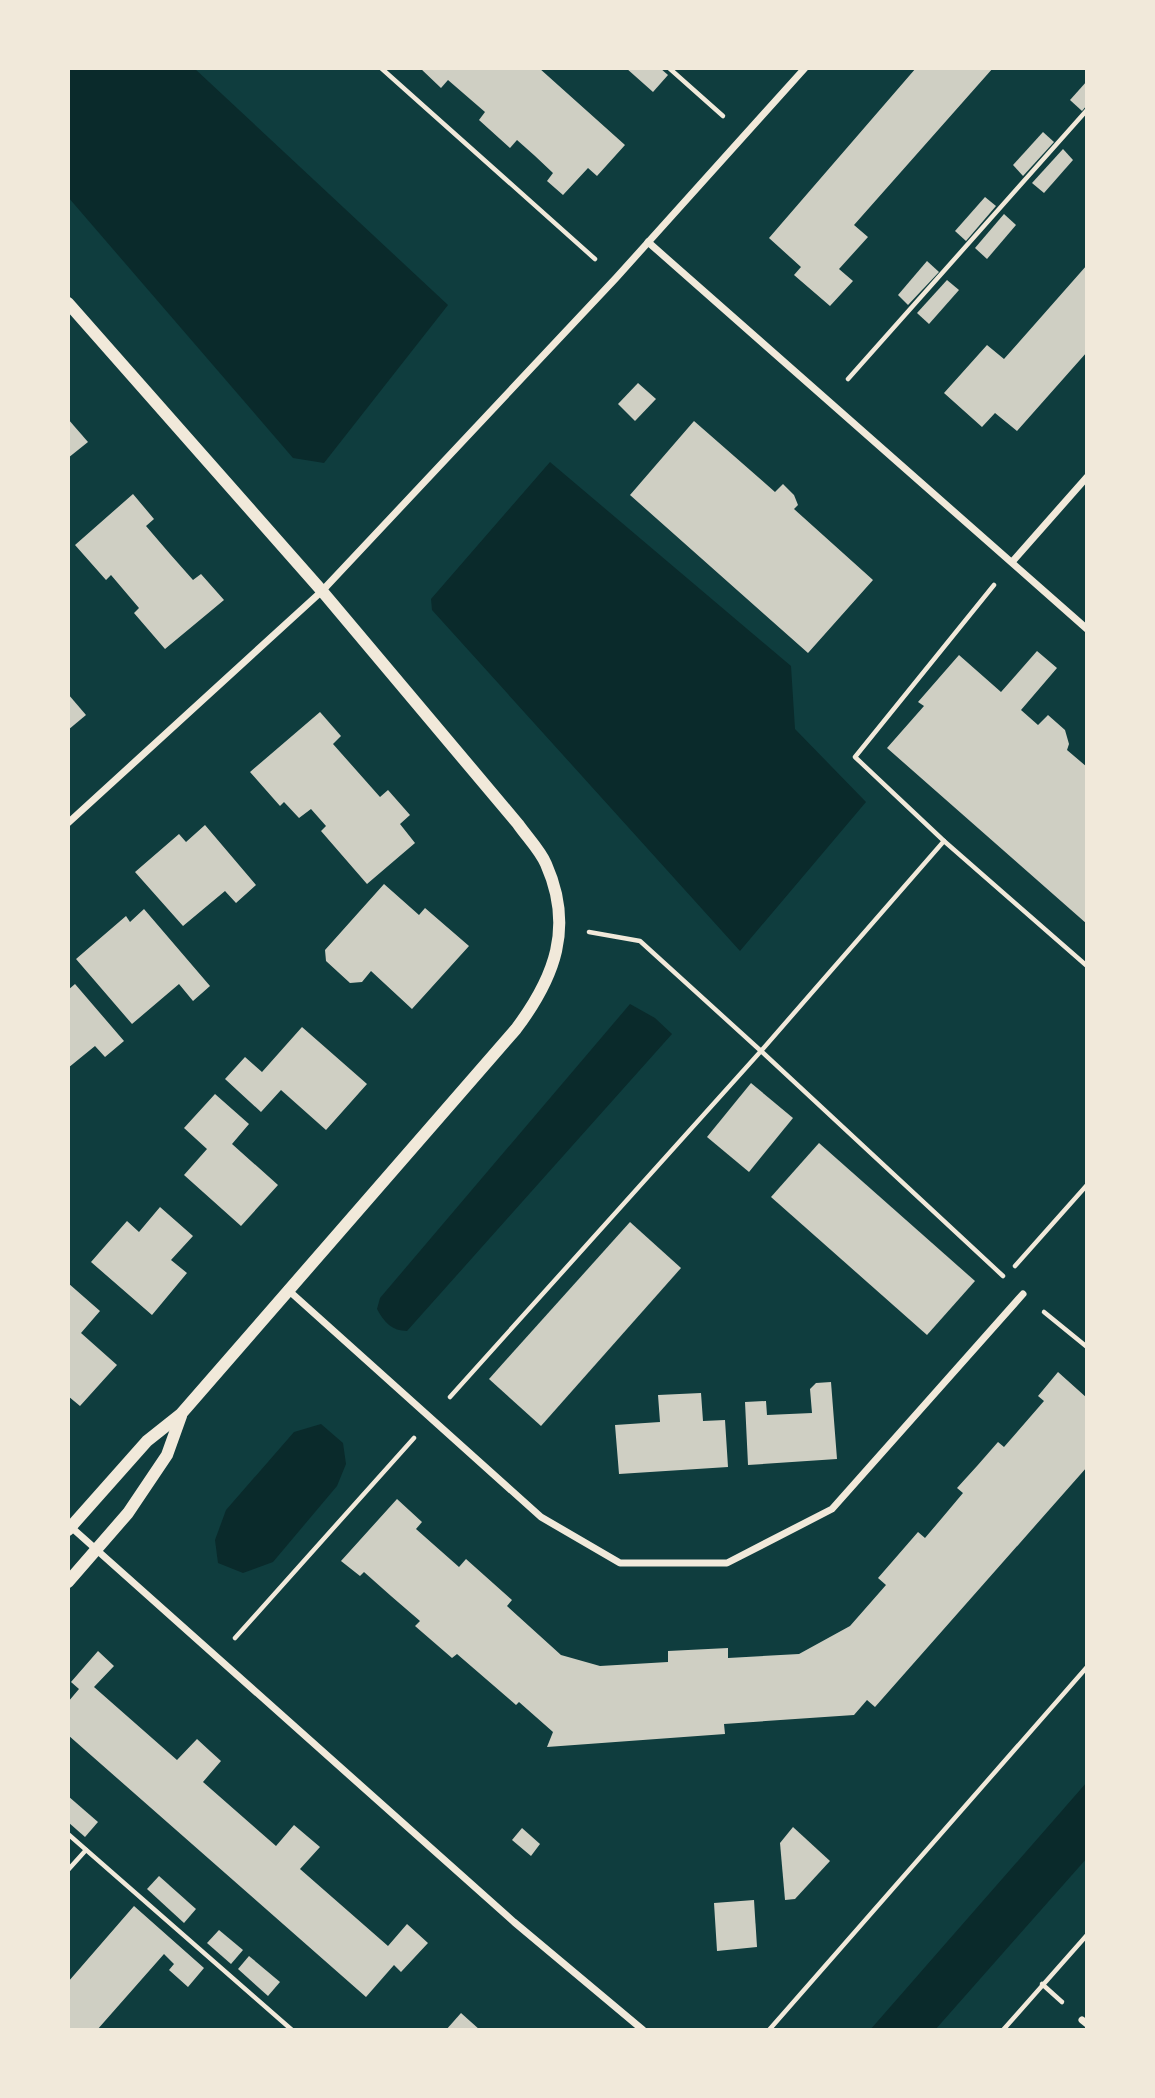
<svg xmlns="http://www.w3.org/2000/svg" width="1155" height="2098" viewBox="0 0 1155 2098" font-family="'DM Sans',sans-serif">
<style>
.water{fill:#0a2a2b}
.building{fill:#cfcfc3}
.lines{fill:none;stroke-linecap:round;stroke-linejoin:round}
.path{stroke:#f1e9da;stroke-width:4.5}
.minor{stroke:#f1e9da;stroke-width:7}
.tertiary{stroke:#f1e9da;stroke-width:12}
</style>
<rect width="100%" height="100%" fill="#0f3d3e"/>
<g class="water">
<path d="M68,68H194L448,305L324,463L293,458L68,197Z"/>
<path d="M550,462L791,666L795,729L866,802L740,951L432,610L431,599Z"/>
<path d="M630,1004L655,1018L672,1034L407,1331C392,1331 384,1322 377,1309L380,1298Z"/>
<path d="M321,1424L343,1443L346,1464L337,1486L273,1562L243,1573L218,1563L215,1540L226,1510L294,1432Z"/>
<path d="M1087,1782V1858L935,2030H870Z"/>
</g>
<g class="building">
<path d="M420,68H539L625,145L597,176L588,168L563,195L547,181L553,173L535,156L517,140L510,148L479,120L485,112L448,80L441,88Z"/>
<path d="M626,68H660L668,75L653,92Z"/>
<path d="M916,68H993L854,225L868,237L839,269L853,281L830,306L794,275L801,267L769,238Z"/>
<path d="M1087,81V105L1082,111L1070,100Z"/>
<path d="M1043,132L1054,142L1023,176L1013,165Z"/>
<path d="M1063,149L1073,160L1044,193L1032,183Z"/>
<path d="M985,197L996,206L966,241L955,231Z"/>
<path d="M1004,214L1016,225L987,259L975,248Z"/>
<path d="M927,261L939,272L908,305L898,295Z"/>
<path d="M1087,265V352L1017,431L995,413L982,427L944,393L987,345L1004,359Z"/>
<path d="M947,280L959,290L929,324L917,313Z"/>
<path d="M638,383L656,399L635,421L618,404Z"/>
<path d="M68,419L88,442L68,458Z"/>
<path d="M694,421L775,492L783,484L794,495L798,505L794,509L873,580L808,653L630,495Z"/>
<path d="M133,494L154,519L146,526L170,554L193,580L201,574L224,600L165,649L134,613L139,608L111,575L106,580L75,545Z"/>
<path d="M1037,651L1057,668L1021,710L1038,725L1048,715L1065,730L1069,744L1067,750L1087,767V924L887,748L924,706L918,702L959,655L1001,692Z"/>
<path d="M68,694L86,715L68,730Z"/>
<path d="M320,712L341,736L333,744L380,797L388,790L410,815L400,824L415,843L367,884L321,831L326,826L311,809L299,818L284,802L280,806L250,772Z"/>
<path d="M205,825L256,885L236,903L225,891L183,926L135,872L179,834L186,842Z"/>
<path d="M384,884L419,915L425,908L469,946L412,1009L371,971L362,982L350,983L326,961L325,950Z"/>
<path d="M144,909L210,986L193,1001L179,984L132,1024L76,959L126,916L130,922Z"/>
<path d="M75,984L124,1041L105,1057L95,1046L68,1068V990Z"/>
<path d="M302,1027L367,1084L326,1130L281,1090L261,1112L225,1079L245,1057L262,1072Z"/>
<path d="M751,1083L793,1118L749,1172L707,1137Z"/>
<path d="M215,1094L249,1124L232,1144L278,1185L241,1226L184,1175L207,1149L184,1128Z"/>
<path d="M819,1143L975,1281L927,1335L771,1197Z"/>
<path d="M160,1207L193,1236L171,1260L187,1273L152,1315L91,1262L127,1221L139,1232Z"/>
<path d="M630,1222L681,1268L541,1426L489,1379Z"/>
<path d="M68,1283L100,1311L81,1333L117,1365L80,1406L68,1396Z"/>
<path d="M1058,1372L1087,1398V1467L875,1707L867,1700L854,1715L724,1724L725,1734L547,1747L553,1732L519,1702L516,1705L457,1654L452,1658L415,1626L420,1621L391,1596L364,1572L360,1576L341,1561L397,1499L422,1522L416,1529L459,1567L466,1559L512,1600L507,1606L561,1655L600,1666L668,1662V1651L728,1648V1658L799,1654L850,1626L886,1585L878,1578L918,1532L925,1538L942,1518L963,1493L957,1488L977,1466L998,1442L1004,1447L1044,1401L1038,1396Z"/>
<path d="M831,1382L837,1459L748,1465L745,1402L766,1401L767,1415L812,1413L810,1389L816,1383Z"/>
<path d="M701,1393L703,1421L725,1420L728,1467L619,1474L615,1425L660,1422L658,1395Z"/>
<path d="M98,1651L114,1666L94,1687L177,1760L197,1739L210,1751L221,1761L203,1782L276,1846L294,1825L320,1847L300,1869L388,1946L407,1924L428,1943L401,1972L394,1965L366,1997L68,1735V1702L79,1689L71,1682Z"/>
<path d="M68,1796L98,1822L85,1837L68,1822Z"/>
<path d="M793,1827L830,1861L795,1899L785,1900L780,1843Z"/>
<path d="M522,1828L540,1844L531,1856L512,1840Z"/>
<path d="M159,1876L196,1909L184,1923L147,1889Z"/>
<path d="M754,1900L757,1947L717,1951L714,1903Z"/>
<path d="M134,1906L204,1968L188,1987L169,1970L174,1964L164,1954L97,2030H68V1982Z"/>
<path d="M219,1930L243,1950L231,1964L207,1943Z"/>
<path d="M249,1956L280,1982L268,1996L238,1969Z"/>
<path d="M461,2013L480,2030H446Z"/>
</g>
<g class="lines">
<g class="path">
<path d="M381,68L595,259"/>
<path d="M669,68L723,116"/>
<path d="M848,379L1087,110"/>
<path d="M944,841L855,757L994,585"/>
<path d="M589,932L640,941L761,1051L944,841L1087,966"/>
<path d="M1015,1266L1087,1185"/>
<path d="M1044,1312L1087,1347"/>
<path d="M450,1397L761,1051L1003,1276"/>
<path d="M235,1638L414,1438"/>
<path d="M68,1834L292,2030"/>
<path d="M68,1870L86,1850"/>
<path d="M1042,1984L1062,2002"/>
<path d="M769,2030L1087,1667"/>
<path d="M1003,2030L1087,1935"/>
</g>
<g class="minor">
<path d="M648,242L1087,629"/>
<path d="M1012,562L1087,477"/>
<path d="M68,823L322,591L616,278L805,68"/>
<path d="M287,1289L541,1517L620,1563H727L832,1509L1023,1294"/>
<path d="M71,1527L514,1922L643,2030"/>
<path d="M1082,2020L1087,2024"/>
</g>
<g class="tertiary">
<path d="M68,303L322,591L518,824C527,837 540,850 546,864C574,927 555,977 516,1029L181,1414L147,1441L68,1530"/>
<path d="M68,1582L128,1513L167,1455L181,1416"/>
</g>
</g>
<rect width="1155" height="2098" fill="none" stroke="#f1e9da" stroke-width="140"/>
</svg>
